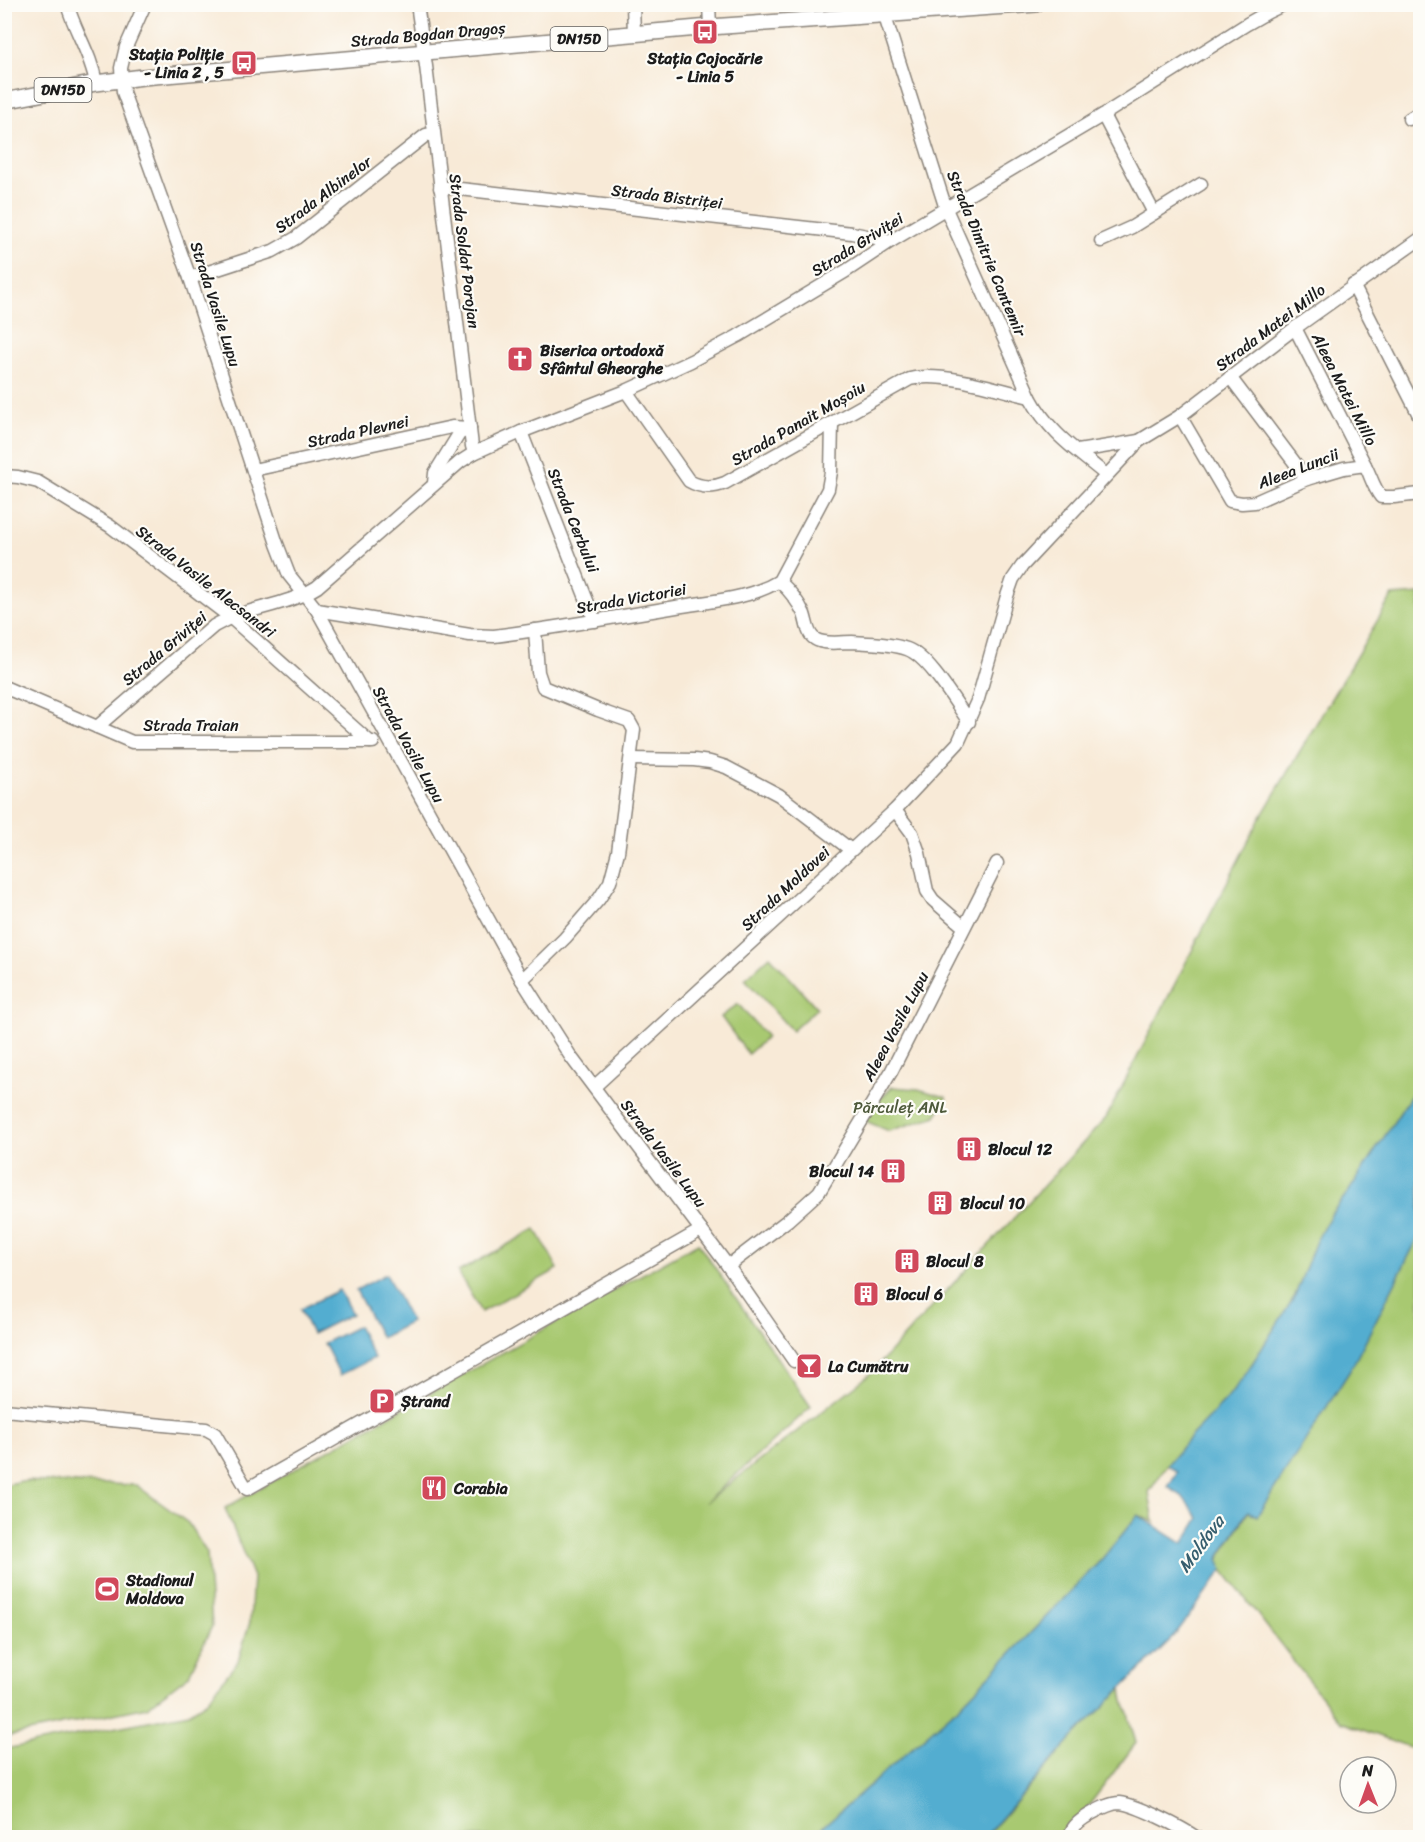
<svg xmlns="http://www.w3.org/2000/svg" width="1425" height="1842" viewBox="0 0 1425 1842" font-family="Sriracha,sans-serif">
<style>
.green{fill:#a8c971;stroke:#627246;stroke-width:1.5}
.water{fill:#53add0;stroke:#386476;stroke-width:1.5}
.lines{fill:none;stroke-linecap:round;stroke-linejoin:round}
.minor-casing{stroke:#8a837a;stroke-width:15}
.major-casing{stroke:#8a837a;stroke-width:18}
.minor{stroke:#fff;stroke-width:12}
.major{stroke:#fff;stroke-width:15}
.labels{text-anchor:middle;stroke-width:4.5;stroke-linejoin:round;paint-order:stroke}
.shield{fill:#fdfcf7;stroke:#605f5e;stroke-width:1.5}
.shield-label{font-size:15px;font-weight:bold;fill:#1c1c1c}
.street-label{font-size:16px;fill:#1c1c1c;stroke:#fdfcf7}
.poi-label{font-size:16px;font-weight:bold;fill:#1c1c1c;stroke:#fdfcf7;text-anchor:start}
.park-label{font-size:16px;fill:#4d593a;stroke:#fdfcf7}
.water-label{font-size:18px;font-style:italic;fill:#355d6d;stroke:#fdfcf7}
</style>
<rect width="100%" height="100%" fill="#fdfcf7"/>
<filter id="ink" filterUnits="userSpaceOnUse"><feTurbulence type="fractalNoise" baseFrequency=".0167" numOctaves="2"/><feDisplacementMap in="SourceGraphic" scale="12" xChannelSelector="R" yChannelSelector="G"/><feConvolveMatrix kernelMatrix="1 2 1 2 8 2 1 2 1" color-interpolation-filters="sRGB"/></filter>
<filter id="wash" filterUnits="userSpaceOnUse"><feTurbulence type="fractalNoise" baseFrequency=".008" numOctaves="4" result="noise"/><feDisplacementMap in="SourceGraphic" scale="24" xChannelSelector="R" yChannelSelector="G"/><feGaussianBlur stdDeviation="1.35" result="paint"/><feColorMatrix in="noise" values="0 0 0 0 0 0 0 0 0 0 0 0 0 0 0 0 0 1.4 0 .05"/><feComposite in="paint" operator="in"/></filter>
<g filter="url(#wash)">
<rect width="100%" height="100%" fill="#f8ead7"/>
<g class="green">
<path d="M1420,594V1082L1349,1191L1332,1213L1316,1241L1295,1296L1245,1375L1227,1399L1192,1435L1167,1465L1149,1492L1154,1522L1138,1515L1102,1559L961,1705L811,1837L5,1838V1749L189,1713L206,1702L238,1661L250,1622L253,1577L225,1508L698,1243L811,1407L705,1503L869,1375L1106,1118L1259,820L1392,596Z"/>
<path d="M770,956L817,1008L792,1031L745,979Z"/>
<path d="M738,1004L767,1037L748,1054L721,1017Z"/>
<path d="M892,1087L918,1089L946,1097L947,1103L942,1106L936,1116L889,1131L865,1121L875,1104Z"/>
<path d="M536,1229L558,1269L481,1312L458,1272Z"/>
<path d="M1420,1234V1751L1341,1722L1223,1570L1218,1560L1249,1511L1257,1516L1351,1369Z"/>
<path d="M21,1481L136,1485L188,1523L207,1553L212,1626L189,1675L147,1707L5,1737V1485Z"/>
<path d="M1121,1689L1136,1743L1065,1837L985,1838L1072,1738Z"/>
</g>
<g class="water">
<path d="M1420,1082V1234L1351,1369L1257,1516L1248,1511L1218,1559L1223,1570L1175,1635L1072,1738L985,1837H811L961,1705L1102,1559L1138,1515L1183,1544L1199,1518L1182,1496L1168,1487L1177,1472L1167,1465L1192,1435L1227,1399L1245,1375L1295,1296L1316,1241L1332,1213L1349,1191Z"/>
<path d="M386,1274L411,1322L381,1338L356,1290Z"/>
<path d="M339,1290L352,1314L312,1334L300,1309Z"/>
<path d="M358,1326L374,1358L340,1375L324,1343Z"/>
</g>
</g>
<g filter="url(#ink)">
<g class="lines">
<g class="minor-casing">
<g id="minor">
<path d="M67,4C75,32 91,54 96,83"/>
<path d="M145,4L126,47L121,68L123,92L190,278L277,544L289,575L317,610L522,980L571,1057L728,1266L794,1361"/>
<path d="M417,4L426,66L472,446L474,453"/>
<path d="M633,4L634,34"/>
<path d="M709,4L710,27"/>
<path d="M1420,4V5"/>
<path d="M886,16L887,23L946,209L1030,397C1050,434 1075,449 1106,475"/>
<path d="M1103,115L1154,213"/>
<path d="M1409,119L1420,112"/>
<path d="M440,188H451L852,233L891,241"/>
<path d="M1101,241L1132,227L1201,184"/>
<path d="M190,278L273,251L296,238L426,135L433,134"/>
<path d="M1353,285L1420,417"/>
<path d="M1295,328L1365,465"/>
<path d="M1230,377L1307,479"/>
<path d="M626,391L689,481C701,488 713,488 725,483L910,379C941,371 997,389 1030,397"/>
<path d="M1180,416L1230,501L1242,503L1255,502L1307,479L1344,468L1365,465C1371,476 1373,487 1381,497H1394L1420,494"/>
<path d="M521,432L595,621"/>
<path d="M1078,451L1139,441"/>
<path d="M253,470L452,427L470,428"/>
<path d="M4,476L18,477L38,482L110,526L230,617L370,742"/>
<path d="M434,483L435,473L459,434L470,428"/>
<path d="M779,581C789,590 798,601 804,614C807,622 807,634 815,639C824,645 842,642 852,642C869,643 890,643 907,649C929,657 955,702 969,722"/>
<path d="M317,610L470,635L494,636C555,628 616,617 676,607C710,601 750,599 779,581L828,489L831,472L832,423"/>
<path d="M4,687L132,742H373"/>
<path d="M97,727L214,626C248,606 283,608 317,587L460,462L474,453L521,432L626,391L691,361L738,336L846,271L891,241L1103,115L1247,24L1268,12L1285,4"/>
<path d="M631,759L694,760L710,762L726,767L779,795L851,850"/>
<path d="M895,810L912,833L919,853L927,891L933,900L964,927"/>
<path d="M522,980L565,938L599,899L610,882L618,852L634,730L629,721L598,710L543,687L538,672L535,630"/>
<path d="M594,1087L895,810L958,743L978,699L1007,596L1013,579L1022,566L1139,441L1180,416L1295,328L1420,239"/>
<path d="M728,1266L788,1220L819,1192L891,1072L997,863"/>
<path d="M4,1410L206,1429L215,1434L247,1489L701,1230"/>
<path d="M1073,1838L1072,1830C1076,1823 1082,1819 1089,1815C1098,1810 1109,1803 1120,1803C1137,1805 1181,1827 1197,1838"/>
</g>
</g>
<g class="major-casing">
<path id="major" d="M4,101L96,83L143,77L710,27L1036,4"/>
</g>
<use href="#minor" class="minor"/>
<use href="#major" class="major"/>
</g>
</g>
<defs>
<g id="bus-square" transform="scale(1.35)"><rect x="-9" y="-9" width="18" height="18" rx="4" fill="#d1495b" stroke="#fdfcf7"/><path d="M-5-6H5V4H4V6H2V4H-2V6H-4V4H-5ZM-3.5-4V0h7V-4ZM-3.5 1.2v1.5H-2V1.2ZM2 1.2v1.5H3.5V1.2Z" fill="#fff"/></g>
<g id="church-square" transform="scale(1.35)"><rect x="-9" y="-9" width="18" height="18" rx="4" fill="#d1495b" stroke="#fdfcf7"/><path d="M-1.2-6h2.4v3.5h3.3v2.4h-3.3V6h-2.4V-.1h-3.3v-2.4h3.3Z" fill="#fff"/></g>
<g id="building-square" transform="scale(1.35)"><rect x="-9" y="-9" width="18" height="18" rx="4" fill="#d1495b" stroke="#fdfcf7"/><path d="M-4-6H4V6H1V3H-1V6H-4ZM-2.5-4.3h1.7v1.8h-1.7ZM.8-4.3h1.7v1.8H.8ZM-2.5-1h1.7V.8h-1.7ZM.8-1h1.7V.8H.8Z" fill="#fff"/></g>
<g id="bar-square" transform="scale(1.35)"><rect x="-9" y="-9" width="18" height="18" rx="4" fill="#d1495b" stroke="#fdfcf7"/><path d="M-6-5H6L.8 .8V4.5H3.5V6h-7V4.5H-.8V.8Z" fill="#fff"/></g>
<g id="parking-square" transform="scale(1.35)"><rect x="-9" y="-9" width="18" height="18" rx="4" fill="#d1495b" stroke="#fdfcf7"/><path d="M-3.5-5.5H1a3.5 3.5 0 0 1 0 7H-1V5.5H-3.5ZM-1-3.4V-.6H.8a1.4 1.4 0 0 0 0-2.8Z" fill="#fff"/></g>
<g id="restaurant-square" transform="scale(1.35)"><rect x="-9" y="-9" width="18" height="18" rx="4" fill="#d1495b" stroke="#fdfcf7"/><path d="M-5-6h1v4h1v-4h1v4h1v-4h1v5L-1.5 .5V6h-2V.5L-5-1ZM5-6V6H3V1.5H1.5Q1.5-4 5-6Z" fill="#fff"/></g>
<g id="stadium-square" transform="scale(1.35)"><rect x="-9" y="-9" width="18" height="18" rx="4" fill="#d1495b" stroke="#fdfcf7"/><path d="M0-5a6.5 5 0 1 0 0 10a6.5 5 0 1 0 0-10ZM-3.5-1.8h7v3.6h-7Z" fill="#fff"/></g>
</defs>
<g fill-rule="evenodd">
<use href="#bus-square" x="705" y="32"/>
<use href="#bus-square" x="244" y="63"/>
<use href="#church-square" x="520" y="359"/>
<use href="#building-square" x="969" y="1149"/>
<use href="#building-square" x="893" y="1171"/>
<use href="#building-square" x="940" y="1203"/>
<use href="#building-square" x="907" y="1261"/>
<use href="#building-square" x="866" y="1294"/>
<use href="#bar-square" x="809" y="1366"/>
<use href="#parking-square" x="382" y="1401"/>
<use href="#restaurant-square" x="434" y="1488"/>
<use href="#stadium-square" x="107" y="1589"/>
</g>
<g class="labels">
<g class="shield">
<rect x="550.5" y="27" width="57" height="24" rx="4.5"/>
<rect x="34.5" y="78" width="57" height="24" rx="4.5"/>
</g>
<g class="shield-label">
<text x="579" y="44">DN15D</text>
<text x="63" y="95">DN15D</text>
</g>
<g class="street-label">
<text transform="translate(428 34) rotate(-5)" y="6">Strada Bogdan Dragoș</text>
<text transform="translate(323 194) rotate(-37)" y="6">Strada Albinelor</text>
<text transform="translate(667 196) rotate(7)" y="6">Strada Bistriței</text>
<text transform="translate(857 244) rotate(-32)" y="6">Strada Griviței</text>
<text transform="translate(465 251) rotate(83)" y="6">Strada Soldat Porojan</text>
<text transform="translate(987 253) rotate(67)" y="6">Strada Dimitrie Cantemir</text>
<text transform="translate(216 304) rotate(72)" y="6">Strada Vasile Lupu</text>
<text transform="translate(1270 327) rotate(-37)" y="6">Strada Matei Millo</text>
<text transform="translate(1345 389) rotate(63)" y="6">Aleea Matei Millo</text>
<text transform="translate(798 423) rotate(-30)" y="6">Strada Panait Moșoiu</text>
<text transform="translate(358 431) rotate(-12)" y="6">Strada Plevnei</text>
<text transform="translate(1298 468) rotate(-21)" y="6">Aleea Luncii</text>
<text transform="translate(574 520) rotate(68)" y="6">Strada Cerbului</text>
<text transform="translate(206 581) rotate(38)" y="6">Strada Vasile Alecsandri</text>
<text transform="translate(631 598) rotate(-10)" y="6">Strada Victoriei</text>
<text transform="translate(164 648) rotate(-40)" y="6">Strada Griviței</text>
<text x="191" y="731">Strada Traian</text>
<text transform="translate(409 744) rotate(61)" y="6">Strada Vasile Lupu</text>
<text transform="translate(785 888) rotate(-43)" y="6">Strada Moldovei</text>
<text transform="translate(895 1026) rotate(-62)" y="6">Aleea Vasile Lupu</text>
<text transform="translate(664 1153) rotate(53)" y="6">Strada Vasile Lupu</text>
</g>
<g class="poi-label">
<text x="224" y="60" text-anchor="end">Stația Poliție<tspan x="224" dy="18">- Linia 2 , 5</tspan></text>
<text x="705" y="64" text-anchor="middle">Stația Cojocărie<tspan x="705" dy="18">- Linia 5</tspan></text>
<text x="540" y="356">Biserica ortodoxă<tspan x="540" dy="18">Sfântul Gheorghe</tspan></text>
<text x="988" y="1155">Blocul 12</text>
<text x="874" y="1177" text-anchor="end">Blocul 14</text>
<text x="960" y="1209">Blocul 10</text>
<text x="926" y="1267">Blocul 8</text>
<text x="886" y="1300">Blocul 6</text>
<text x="828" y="1372">La Cumătru</text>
<text x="401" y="1407">Ștrand</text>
<text x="454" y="1494">Corabia</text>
<text x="126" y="1586">Stadionul<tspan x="126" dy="18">Moldova</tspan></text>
</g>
<g class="park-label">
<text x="900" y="1113">Părculeț ANL</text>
</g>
<g class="water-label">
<text transform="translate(1201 1544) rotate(-54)" y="6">Moldova</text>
</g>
</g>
<rect width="1425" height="1842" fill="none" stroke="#fdfcf7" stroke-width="24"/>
<g transform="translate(1368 1785) rotate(359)"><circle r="28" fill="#fdfcf7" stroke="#a3a29f" stroke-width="1.5"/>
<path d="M0-4.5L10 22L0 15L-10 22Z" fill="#d1495b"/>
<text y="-9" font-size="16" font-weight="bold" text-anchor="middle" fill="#1c1c1c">N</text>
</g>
</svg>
